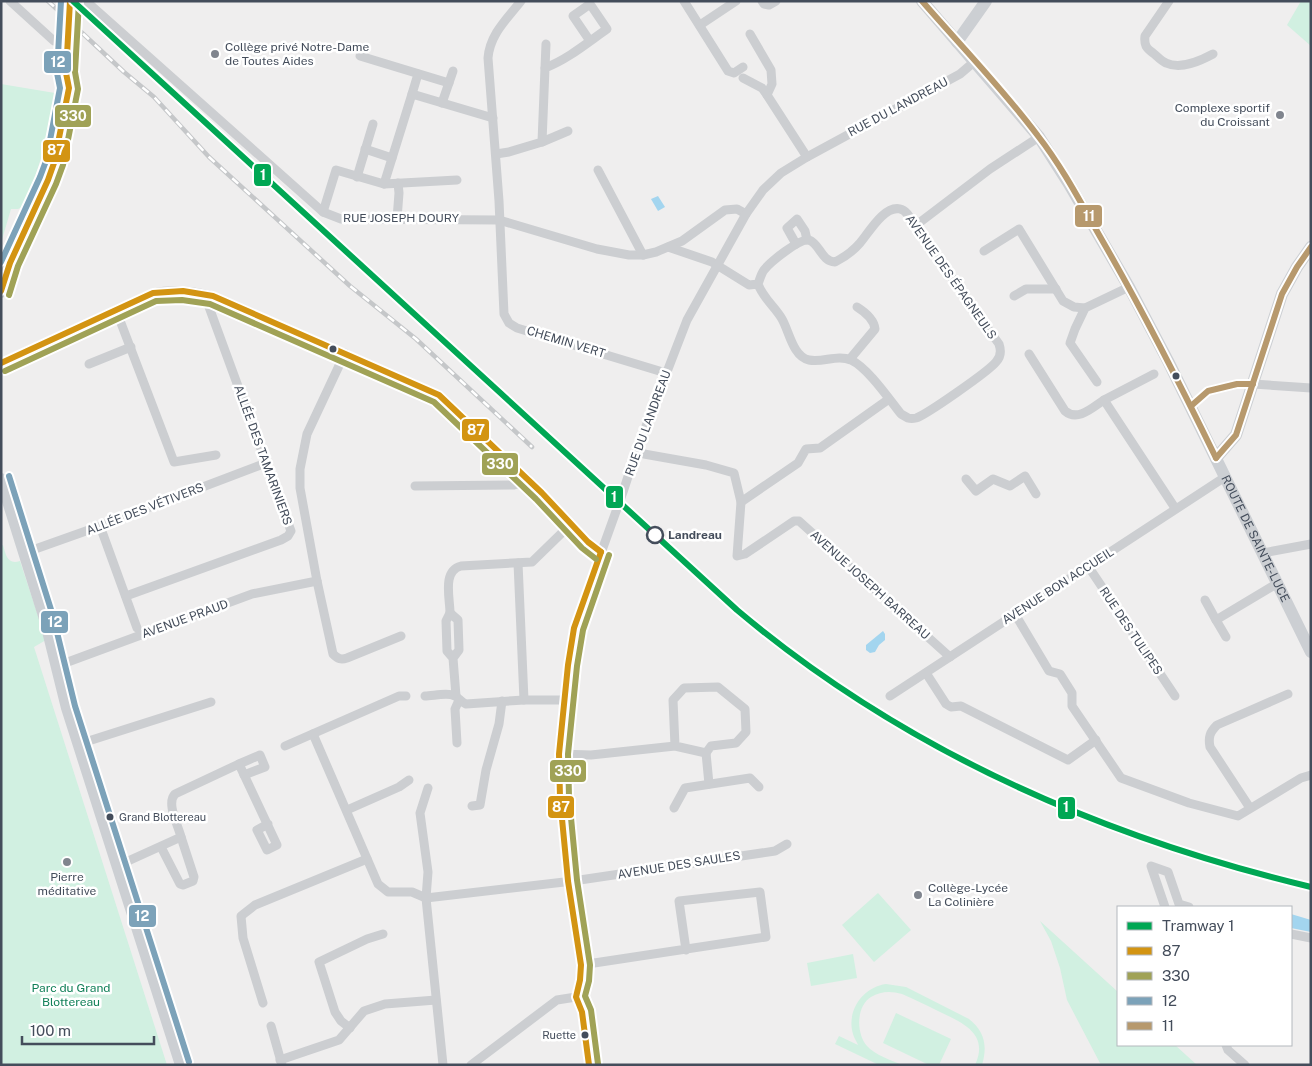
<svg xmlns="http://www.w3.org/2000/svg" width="1312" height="1066" viewBox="0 0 1312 1066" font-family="'Public Sans',sans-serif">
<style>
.green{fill:#d1f0e1}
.water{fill:#a3d5ef}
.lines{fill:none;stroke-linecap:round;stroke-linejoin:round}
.street{stroke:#ccced1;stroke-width:9}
.secondary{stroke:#cccfd3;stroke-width:12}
.rail-casing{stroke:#c5c7c9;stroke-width:4.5}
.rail{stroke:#fff;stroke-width:2.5;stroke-dasharray:8;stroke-linecap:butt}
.bus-1-casing{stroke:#fff;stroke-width:10}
.bus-2-casing{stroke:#fff;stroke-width:10}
.bus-3-casing{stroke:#fff;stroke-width:10}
.bus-4-casing{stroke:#fff;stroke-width:10}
.bus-1{stroke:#d39412;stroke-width:6}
.bus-2{stroke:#a0a256;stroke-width:6}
.bus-3{stroke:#7ca2b9;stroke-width:6}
.bus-4{stroke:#b7996d;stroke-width:6}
.tram-1-casing{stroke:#fff;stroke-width:10}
.tram-1{stroke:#00a754;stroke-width:6}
.poi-dot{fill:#80858e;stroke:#fff;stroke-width:2}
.bus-dot{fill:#444d5b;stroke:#fff;stroke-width:2}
.stop-dot{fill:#fff;stroke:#444d5b;stroke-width:2.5}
.labels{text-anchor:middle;stroke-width:5;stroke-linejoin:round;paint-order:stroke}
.bus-label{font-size:11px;fill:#444d5b;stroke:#fff;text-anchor:start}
.poi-label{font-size:12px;fill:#444d5b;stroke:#fff;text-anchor:start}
.street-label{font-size:12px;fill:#444d5b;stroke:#fff}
.stop-label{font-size:12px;font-weight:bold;fill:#444d5b;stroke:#fff;text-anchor:start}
.park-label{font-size:12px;fill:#128059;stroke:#fff}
.line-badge{stroke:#fff;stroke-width:2}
.badge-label{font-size:14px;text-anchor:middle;font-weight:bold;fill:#fff}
</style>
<rect width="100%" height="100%" fill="#efeeee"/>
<g class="green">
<path d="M1301,1H1311V46L1287,25Z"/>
<path d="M1,84L55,93L42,155L35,177L22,207L18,209H11L1,243Z"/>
<path d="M3,545C6,556 8,565 20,561L46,640L34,647L167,1065H1V546Z"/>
<path d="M878,893L911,930L874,962L842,925Z"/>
<path d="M1040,921L1118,992V1045H1175L1197,1065H1101L1067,1000L1060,968L1051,941Z"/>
<path d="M853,954L857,978L811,986L807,963Z"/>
<path d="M886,984L906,987L969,1019C984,1031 988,1045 982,1065H975C990,1033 961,1022 938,1011C926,1005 914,999 902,994C891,991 881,991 871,997C856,1006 856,1034 867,1046C875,1055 891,1060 902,1065H879L835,1044L839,1036L858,1045C857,1042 854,1038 853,1034C846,1011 863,987 886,984Z"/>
<path d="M896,1013L951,1039L939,1065H929L883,1043Z"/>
</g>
<g class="water">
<path d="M658,196L665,207L658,211L651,199Z"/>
<path d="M883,631L885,634V640L879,645L875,652L870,653L866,650V645Z"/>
<path d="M1291,914L1311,920V932L1291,928Z"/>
</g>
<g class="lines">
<g class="street">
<path d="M10,1L54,41L67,40"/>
<path d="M86,1L323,212L341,219L499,220L597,249L629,255H643L656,252L682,241L725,210L737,209L746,214"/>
<path d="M521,1C507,19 490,34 488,58L499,201L504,314L509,323L517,328L666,373"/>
<path d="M684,1L728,71L734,73L743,67"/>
<path d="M762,1L764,4L769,5L776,1"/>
<path d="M1169,1L1145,36C1144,45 1146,48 1153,53C1157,56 1161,61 1166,63C1181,70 1200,61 1213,54"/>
<path d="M700,25L736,1"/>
<path d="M750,34L771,70L772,84L767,95L807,157"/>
<path d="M360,56L449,83"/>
<path d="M545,68L546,44"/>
<path d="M743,78L762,88L767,95"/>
<path d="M412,94L418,74"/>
<path d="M442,103L453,71"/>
<path d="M542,142L568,131"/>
<path d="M365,149L392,158"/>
<path d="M496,154L509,152L542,142L545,68C568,59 587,43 607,29L590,4L573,16L590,41"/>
<path d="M598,170L643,255"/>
<path d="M357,177L373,124"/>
<path d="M384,184L412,94L493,118"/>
<path d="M323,212L336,170L384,184L457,180"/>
<path d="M397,219L399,193L398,183"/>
<path d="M915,226L990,169L1039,137"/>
<path d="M796,244L787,228L797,219L805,231L807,240"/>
<path d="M668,247L712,262L749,285L758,284C763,298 775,307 782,319C789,331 793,357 809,360C823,363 837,354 851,360C868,368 889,399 901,414L908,418C911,419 912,419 916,418C926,415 989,371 996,362C1001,357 1001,350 999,344L915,226C911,220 907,210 900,209C884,205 868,234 860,243C854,250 843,258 835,262C821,261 820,244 809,240C800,238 770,262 764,270C761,274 760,279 758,284"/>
<path d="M984,251L1019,229L1063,301L1074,307L1085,308"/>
<path d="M1014,296L1026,289H1056"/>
<path d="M116,310L174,462L216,455"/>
<path d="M345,353L307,434L300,469V488L317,581L333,654C338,659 341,660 347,658L401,636"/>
<path d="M1029,354L1065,411C1078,422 1093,407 1104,400L1175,508"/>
<path d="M850,359L875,329C874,319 865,312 857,307"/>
<path d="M1,363L153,293C172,289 194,291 213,296L439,395L542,493L588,542L601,552"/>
<path d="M89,364L131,347"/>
<path d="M1097,382L1070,343L1075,329L1085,308L1129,287"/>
<path d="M1253,384L1311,388"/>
<path d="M1104,400L1154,374"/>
<path d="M636,452L644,454L706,465L734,473L741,502L737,556L745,554L794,521H799L950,657"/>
<path d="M966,479L976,491L993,479L1010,486L1025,476L1036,494"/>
<path d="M415,486L514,485L521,483L527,478"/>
<path d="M741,502L798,463L806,449L820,448L889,399"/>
<path d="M100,526L137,628"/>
<path d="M24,553L100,526L266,463"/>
<path d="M1263,553L1311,544"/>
<path d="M518,563L524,700"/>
<path d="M1088,566L1175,696"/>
<path d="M126,596L281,540L288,536L291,531L209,307V295"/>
<path d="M1205,600L1216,620"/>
<path d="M450,613C450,598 442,571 461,566L532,562L571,524"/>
<path d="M1015,614L1049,671L1060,674L1072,693V706L1121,778L1189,803L1238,816L1301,778L1311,775"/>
<path d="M1226,637L1216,620L1278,583"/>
<path d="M453,658L459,650L458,620L450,613L446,621L447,651L453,658L456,696"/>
<path d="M57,666L252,594L317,581"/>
<path d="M926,673L946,704L951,707L961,706L1068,760L1096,740"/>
<path d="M425,696C433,696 448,692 455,696C459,698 461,702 466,704L524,700H565"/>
<path d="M890,696L1225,477"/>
<path d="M313,734L378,884L388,892H412L426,898L428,872L420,813L428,788"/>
<path d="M457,743L455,709L459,700"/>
<path d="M79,744L211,702"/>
<path d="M285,746L399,696H406"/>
<path d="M706,753L709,784"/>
<path d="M559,754L591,755L675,746L673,700L684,688L718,687L745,709L746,732L736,743L711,746L706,753L675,746"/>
<path d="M239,764L260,755L265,767L244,775"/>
<path d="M472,806L480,805L486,770L499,724L502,701"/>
<path d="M674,808L685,788L750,778L759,787"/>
<path d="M1250,808L1210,747C1208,737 1210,732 1217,725L1288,694"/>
<path d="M347,810L399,787L409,780"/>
<path d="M161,847L180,884L183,885L193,881L194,877L181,837"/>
<path d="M117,866L181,837C178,825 166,803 175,794L239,764L277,845L267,850L257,830L268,824"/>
<path d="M1165,907L1151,866L1168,872L1179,904L1189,907"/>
<path d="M1291,934L1311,938"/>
<path d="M581,965L766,937L760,892L679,901L686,950"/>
<path d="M263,1003L243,938L241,916L255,905L367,859"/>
<path d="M271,1026L282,1065"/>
<path d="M350,1028L341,1021L335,1012L319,962L367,939L383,934"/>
<path d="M1226,1045L1228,1050L1245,1065"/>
<path d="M280,1060L339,1040L364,1011L385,1004L436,1000"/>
<path d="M443,1065L426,898L573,881L775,851L787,844"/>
<path d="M471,1065L557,1000L576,997"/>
<path d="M589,1065L582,1012L576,997L580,980L581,965L568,881L560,798L559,754L568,665L574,628L623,492L636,452L687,320L746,214L763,190L781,173L807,157L960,74L974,62"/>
</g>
<g class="secondary">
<path id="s1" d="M922,1L1039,137L1069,184L1129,287L1168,361L1311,652"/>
<path d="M957,42L986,1"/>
<path d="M1,292L10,263L48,180L54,163L69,88L66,73L70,1"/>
<path d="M1216,458L1236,435L1282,294L1297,267L1311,247"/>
<path d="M1,479L45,619L67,708L181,1065"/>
</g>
<g class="rail-casing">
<path id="rail" d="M48,1L124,72L154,97L209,157L350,286L416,339L532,447"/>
</g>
<use href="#rail" class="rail"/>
<g class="bus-1-casing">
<g id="bus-1">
<path d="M1,291L10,263L48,180L54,163L69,88L66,73L70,1"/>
<path d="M1,363L153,293L183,291L213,296L439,395L542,493L588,542L601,552"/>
<path d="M589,1065L582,1012L576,997L580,980L581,965L568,881L560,798L559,754L568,665L574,628L601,552"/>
</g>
</g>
<g class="bus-2-casing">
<g id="bus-2">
<path d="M9,295L18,266L56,184L63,165L78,89L75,72L79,1"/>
<path d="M5,371L156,301L182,300L210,304L434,402L536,499L582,548L596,559"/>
<path d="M598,1064L591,1010L585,996L589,981L590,965L577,880L569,797L568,754L577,666L583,630L609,555"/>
</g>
</g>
<g class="bus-3-casing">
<g id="bus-3">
<path d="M1,262L40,177L46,161L60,88L57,73L61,1"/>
<path d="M9,476L53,616L75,706L189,1062"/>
</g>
</g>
<g class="bus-4-casing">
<g id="bus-4">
<path d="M922,1C961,46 1003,89 1038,136C1063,168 1082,205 1102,240C1143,311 1180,384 1216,458"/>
<path d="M1191,406L1208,391L1237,384H1253"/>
<path d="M1216,458L1236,435L1282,294L1297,267L1311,247"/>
</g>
</g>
<use href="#bus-1" class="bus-1"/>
<use href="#bus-2" class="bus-2"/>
<use href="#bus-3" class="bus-3"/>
<use href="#bus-4" class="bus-4"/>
<g class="tram-1-casing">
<path id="tram-1" d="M73,1L737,610C902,749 1102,837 1311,887"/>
</g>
<use href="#tram-1" class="tram-1"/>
</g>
<g class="poi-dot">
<circle cx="215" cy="54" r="5"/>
<circle cx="1280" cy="115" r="5"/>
<circle cx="67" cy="862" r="5"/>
<circle cx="918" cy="895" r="5"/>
</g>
<g class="bus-dot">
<circle cx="333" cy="349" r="4.5"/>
<circle cx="1176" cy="376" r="4.5"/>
<circle cx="110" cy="817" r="4.5"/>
<circle cx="585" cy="1035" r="4.5"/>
</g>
<circle class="stop-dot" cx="655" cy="535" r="8"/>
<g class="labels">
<g class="bus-label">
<text x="119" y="821">Grand Blottereau</text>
<text x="576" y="1039" text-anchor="end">Ruette</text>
</g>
<g class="poi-label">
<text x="225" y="51">Collège privé Notre-Dame<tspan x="225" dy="14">de Toutes Aides</tspan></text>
<text x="1270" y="112" text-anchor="end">Complexe sportif<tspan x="1270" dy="14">du Croissant</tspan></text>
<text x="67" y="881" text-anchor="middle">Pierre<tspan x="67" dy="14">méditative</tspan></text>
<text x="928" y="892">Collège-Lycée<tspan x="928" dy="14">La Colinière</tspan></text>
</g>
<g class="street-label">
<text transform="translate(898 107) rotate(-28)" y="4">RUE DU LANDREAU</text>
<text x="401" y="222">RUE JOSEPH DOURY</text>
<text transform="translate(951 277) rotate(55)" y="4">AVENUE DES ÉPAGNEULS</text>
<text transform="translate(566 342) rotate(17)" y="4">CHEMIN VERT</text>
<text transform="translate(648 423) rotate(-70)" y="4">RUE DU LANDREAU</text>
<text transform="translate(263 455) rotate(70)" y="4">ALLÉE DES TAMARINIERS</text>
<text transform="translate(145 509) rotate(-21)" y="4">ALLÉE DES VÉTIVERS</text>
<text dy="4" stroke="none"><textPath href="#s1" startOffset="636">ROUTE DE SAINTE-LUCE</textPath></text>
<text transform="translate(870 585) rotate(42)" y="4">AVENUE JOSEPH BARREAU</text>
<text transform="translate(1058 586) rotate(-33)" y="4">AVENUE BON ACCUEIL</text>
<text transform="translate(185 619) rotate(-20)" y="4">AVENUE PRAUD</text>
<text transform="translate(1131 631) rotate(56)" y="4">RUE DES TULIPES</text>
<text transform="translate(679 865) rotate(-9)" y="4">AVENUE DES SAULES</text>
</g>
<g class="stop-label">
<text x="668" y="539">Landreau</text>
</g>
<g class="park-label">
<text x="71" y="992">Parc du Grand<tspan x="71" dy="14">Blottereau</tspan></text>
</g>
</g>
<g class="line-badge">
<rect x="43" y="50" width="29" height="24" rx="5" fill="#7ca2b9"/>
<rect x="54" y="104" width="38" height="24" rx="5" fill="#a0a256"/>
<rect x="42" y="139" width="29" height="24" rx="5" fill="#d39412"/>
<rect x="253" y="163" width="19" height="24" rx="5" fill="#00a754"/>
<rect x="1074" y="204" width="29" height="24" rx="5" fill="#b7996d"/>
<rect x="461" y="418" width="29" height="24" rx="5" fill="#d39412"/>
<rect x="481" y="452" width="38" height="24" rx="5" fill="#a0a256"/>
<rect x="605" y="485" width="19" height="24" rx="5" fill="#00a754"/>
<rect x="40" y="610" width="29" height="24" rx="5" fill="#7ca2b9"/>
<rect x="549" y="759" width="38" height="24" rx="5" fill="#a0a256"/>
<rect x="547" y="795" width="28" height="24" rx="5" fill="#d39412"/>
<rect x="1057" y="796" width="19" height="24" rx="5" fill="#00a754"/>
<rect x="128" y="904" width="29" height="24" rx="5" fill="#7ca2b9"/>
</g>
<g class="badge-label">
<text x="58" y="67">12</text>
<text x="73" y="121">330</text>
<text x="56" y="155">87</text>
<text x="263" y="180">1</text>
<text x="1089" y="221">11</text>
<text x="476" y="435">87</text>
<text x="500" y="469">330</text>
<text x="614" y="502">1</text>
<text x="55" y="627">12</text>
<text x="568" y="776">330</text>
<text x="561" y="812">87</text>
<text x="1066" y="812">1</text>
<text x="142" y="921">12</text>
</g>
<rect width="1312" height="1066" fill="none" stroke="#444d5b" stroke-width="5"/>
<rect x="1117" y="906" width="175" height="140" fill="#ffffff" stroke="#b4b8bd"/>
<rect x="1127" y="922" width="25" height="8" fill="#00a754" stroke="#b4b8bd"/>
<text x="1162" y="931" font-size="15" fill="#444d5b">Tramway 1</text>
<rect x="1127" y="947" width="25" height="8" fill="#d39412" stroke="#b4b8bd"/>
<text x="1162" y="956" font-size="15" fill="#444d5b">87</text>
<rect x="1127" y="972" width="25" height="8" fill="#a0a256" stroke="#b4b8bd"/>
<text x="1162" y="981" font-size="15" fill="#444d5b">330</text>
<rect x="1127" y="997" width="25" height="8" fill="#7ca2b9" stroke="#b4b8bd"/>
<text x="1162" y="1006" font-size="15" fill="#444d5b">12</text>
<rect x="1127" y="1022" width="25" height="8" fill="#b7996d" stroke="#b4b8bd"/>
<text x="1162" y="1031" font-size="15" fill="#444d5b">11</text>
<path d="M22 1036v8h132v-8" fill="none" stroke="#444d5b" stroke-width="2.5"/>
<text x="30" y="1036" font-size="15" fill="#444d5b" stroke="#ffffff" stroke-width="4" paint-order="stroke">100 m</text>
</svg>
